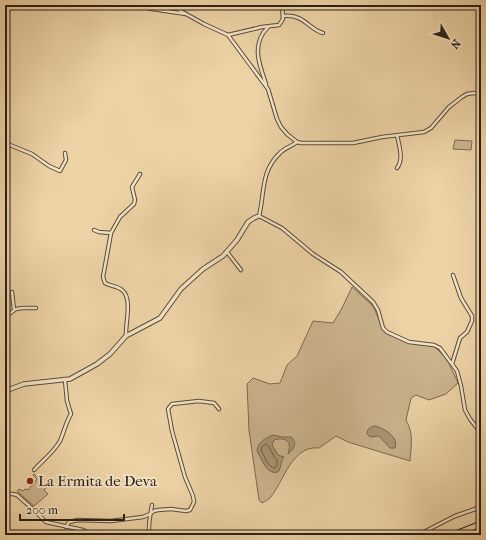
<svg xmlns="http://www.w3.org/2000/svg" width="486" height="540" viewBox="0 0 486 540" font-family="'IM FELL French Canon',serif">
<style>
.green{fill:#cbb48d;stroke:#7a6a52}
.water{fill:#aa9574;stroke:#77664e}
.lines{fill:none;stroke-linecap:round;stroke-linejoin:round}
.shore{stroke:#6a5a45;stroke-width:1}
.minor-casing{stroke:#5a4c3a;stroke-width:4.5}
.tertiary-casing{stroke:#5a4c3a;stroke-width:5.5}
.motorway-casing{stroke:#2a2016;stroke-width:7}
.minor{stroke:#f3e2c4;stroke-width:2.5}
.tertiary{stroke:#f3e2c4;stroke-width:3.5}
.motorway{stroke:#ecd2a5;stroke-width:5}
.poi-dot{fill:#8f2418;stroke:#f3e2c4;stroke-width:1.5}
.labels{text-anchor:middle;stroke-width:4;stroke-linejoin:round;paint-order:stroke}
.poi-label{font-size:15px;fill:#2a2016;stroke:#f3e2c4;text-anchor:start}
</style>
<rect width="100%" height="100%" fill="#ecd2a5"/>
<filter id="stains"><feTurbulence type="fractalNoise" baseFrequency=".005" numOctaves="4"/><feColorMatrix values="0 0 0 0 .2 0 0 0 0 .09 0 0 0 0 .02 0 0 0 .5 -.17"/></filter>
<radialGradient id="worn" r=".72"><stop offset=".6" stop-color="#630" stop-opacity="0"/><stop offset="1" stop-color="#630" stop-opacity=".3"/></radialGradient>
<g class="green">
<path d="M455,140L472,141L471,150L453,149Z"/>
<path d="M352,287L373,306L385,333L406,341L435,347L447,359L458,383L446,394L429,400L416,395L411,398L406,420C414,433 411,447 410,461L348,442L336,436L319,448C292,445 284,481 270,498C268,500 265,501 262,503L259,500L249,430L247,384L253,378L270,384L280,383L287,365L297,356L313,321L333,323L342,308Z"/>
<path d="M34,474L47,487L44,490L48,494L34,506L17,491L19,489L23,491L25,489L28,490L37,479L33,475Z"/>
</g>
<g class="water">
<path d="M375,426C384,428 399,437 395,448H390L379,436L370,437L367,434C367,429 370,427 375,426Z"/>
<path d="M273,435L282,437H291C298,443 294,449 288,454C289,451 290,447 289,444C287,438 279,438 274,440L272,445L278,455L284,457C280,461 282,467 278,472C266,475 262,459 257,451C258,442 265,438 273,435Z"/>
</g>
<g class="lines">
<path class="shore" d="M266,444C271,447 272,456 277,460V466L275,468C267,467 265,457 261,450L262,447Z"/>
<g class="minor-casing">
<g id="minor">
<path d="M136,5L152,9L186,14"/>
<path d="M170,5L204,24L228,35L268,89L277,119L281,127L287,134L297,142"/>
<path d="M283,16C305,14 308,29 323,33"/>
<path d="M228,35L262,27L279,25L283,19L282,5"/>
<path d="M266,86V84C259,64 251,44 268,27"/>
<path d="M481,94L474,93L467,94L462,97L449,107L431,128L424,132L382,137L353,143H301L297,142C292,146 285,148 281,152C260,171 265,193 259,216L282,228L313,254L341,272L373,302L378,310L383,328L387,332L409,342L434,345L440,348L457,371L461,386L465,410L470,419L477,428L481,432"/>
<path d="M397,135C399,146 404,159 397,168"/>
<path d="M5,143L32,154L49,166L60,171L66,160L65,153"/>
<path d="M94,230L99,232L111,233"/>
<path d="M227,252L241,270"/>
<path d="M12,292L14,310"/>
<path d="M5,317L16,309L23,308H36"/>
<path d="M126,336C125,325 133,298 122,290C117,286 110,286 105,283L103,277L111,233L120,217L134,204L135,200L132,187L140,174"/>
<path d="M452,364L460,338L467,332L472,321V316L461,298L453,275"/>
<path d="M34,470C42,461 54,452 60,441C64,432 66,422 71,414L67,401L65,380"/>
<path d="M5,494H13L17,495L35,511L46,522L83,530L92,535"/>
<path d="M66,527L69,522L78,520L111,521L143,517L150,514L154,511L158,510L171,509L186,511L190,510L194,502L193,496L185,477L172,431L168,409L172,404L199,401L214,403L219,409"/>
<path d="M150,535C147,530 151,511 152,505"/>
<path d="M418,535L455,516L481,507"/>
</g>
</g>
<g class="tertiary-casing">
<path id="tertiary" d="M5,391L24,384L70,379L97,364L110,354L126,336L160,318L181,289L203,269L223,256L237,240L248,222L254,218L259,216"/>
</g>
<g class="motorway-casing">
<g id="motorway">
<path d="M453,535L481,524"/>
<path d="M477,535L481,533"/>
</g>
</g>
<use href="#minor" class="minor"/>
<use href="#tertiary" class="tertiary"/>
<use href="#motorway" class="motorway"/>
</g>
<circle class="poi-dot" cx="30" cy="481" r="4"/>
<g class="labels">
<g class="poi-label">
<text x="38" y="486">La Ermita de Deva</text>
</g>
</g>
<rect width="486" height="540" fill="none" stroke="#ecd2a5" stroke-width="20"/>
<rect x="6" y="6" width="474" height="528" fill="none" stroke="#2a2016" stroke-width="2"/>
<rect x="10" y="10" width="466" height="520" fill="none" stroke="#2a2016"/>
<g transform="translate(448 38) rotate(129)" stroke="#f3e2c4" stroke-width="3" paint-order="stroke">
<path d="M0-3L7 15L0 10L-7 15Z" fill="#2a2016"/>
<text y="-6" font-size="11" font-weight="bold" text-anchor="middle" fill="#2a2016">N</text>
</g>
<path d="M20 514v6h104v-6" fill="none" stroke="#2a2016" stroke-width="2"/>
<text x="26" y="514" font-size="12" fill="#2a2016" stroke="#f3e2c4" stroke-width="3" paint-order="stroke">200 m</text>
<rect width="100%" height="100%" filter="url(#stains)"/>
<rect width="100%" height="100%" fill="url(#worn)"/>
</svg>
